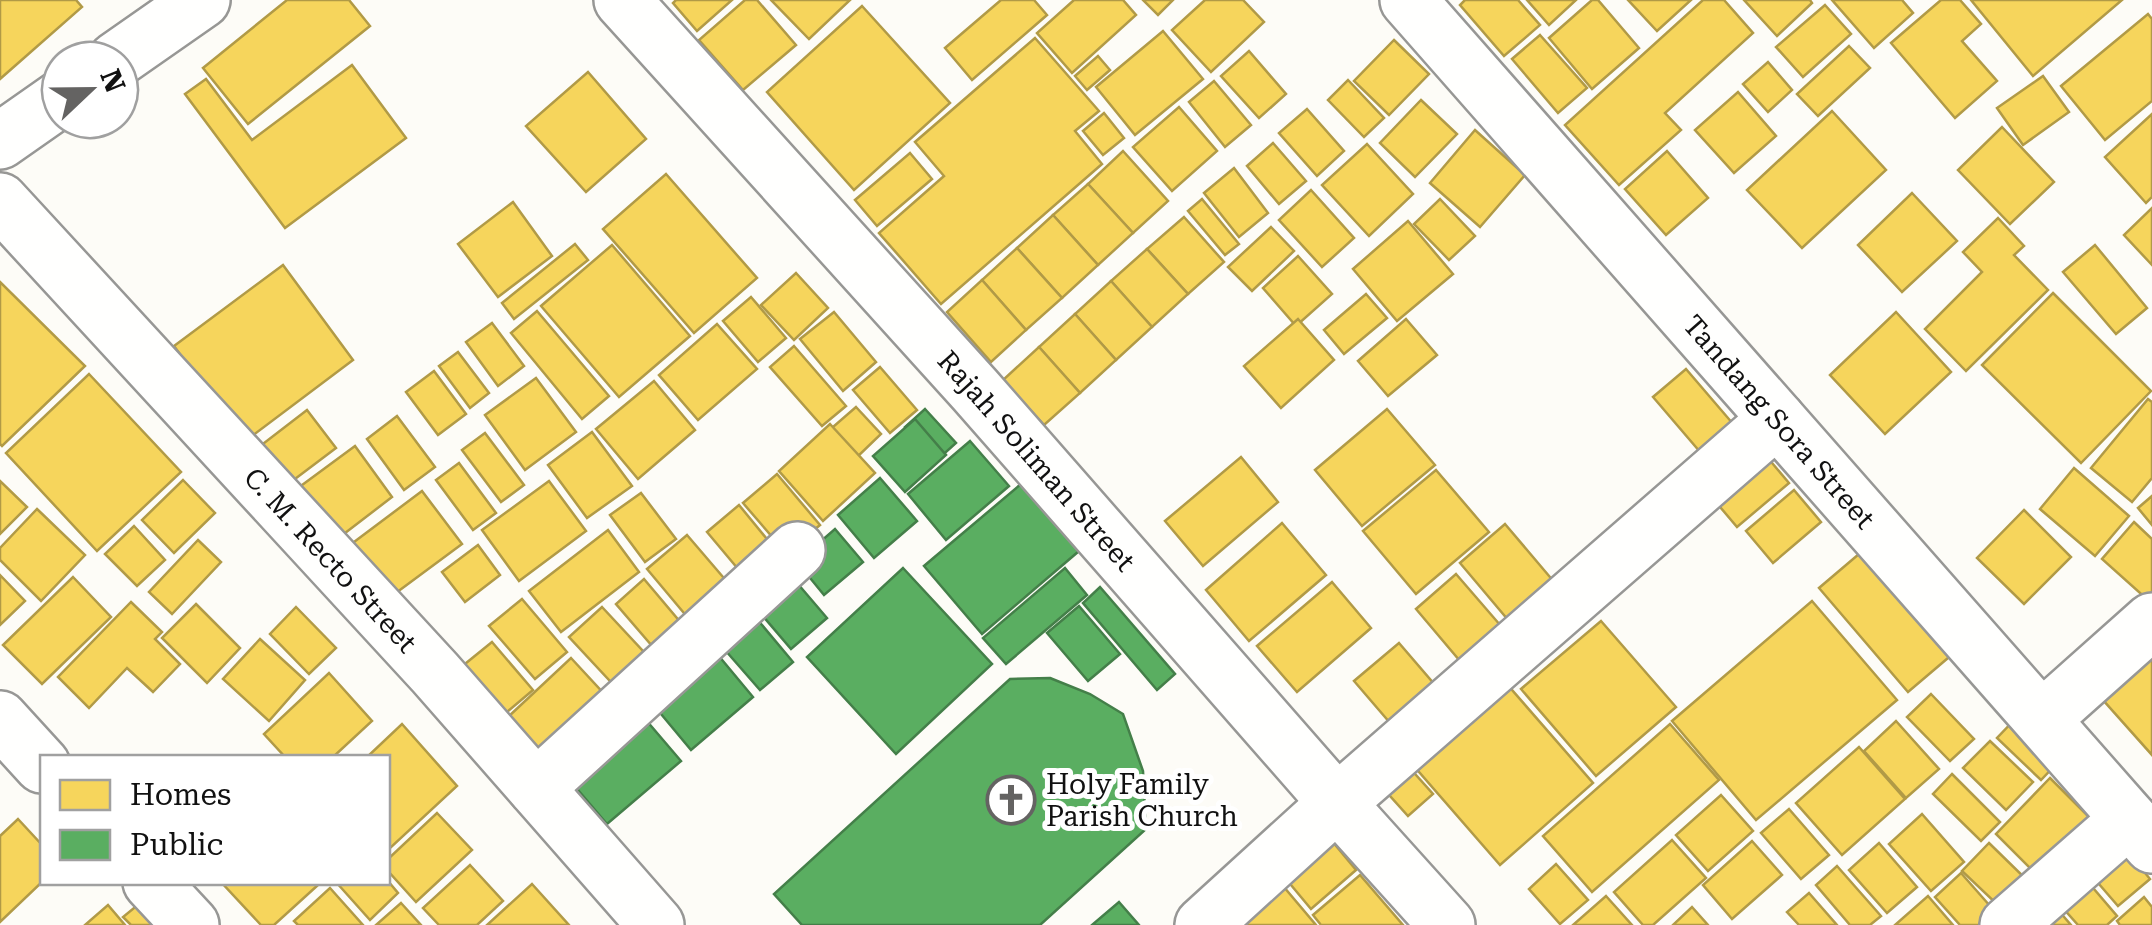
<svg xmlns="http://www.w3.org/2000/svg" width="2152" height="925" viewBox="0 0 2152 925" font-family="'Roboto Serif',serif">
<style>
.homes{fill:#f6d55c;stroke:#b19a46;stroke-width:2.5}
.public{fill:#5aae61;stroke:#447f49;stroke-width:2.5}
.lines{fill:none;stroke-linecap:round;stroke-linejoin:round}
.minor-casing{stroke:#979795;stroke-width:60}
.minor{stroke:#fffffe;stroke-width:55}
.labels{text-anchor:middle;stroke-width:10;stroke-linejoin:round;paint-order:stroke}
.street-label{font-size:28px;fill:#111;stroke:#fff}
.poi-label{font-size:28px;fill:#111;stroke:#fff;text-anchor:start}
</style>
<rect width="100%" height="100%" fill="#fdfcf7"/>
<g class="homes">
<path d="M0,0H76L82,7L0,79Z"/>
<path d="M287,0H349L370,26L248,124L203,68Z"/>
<path d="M676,0H732L697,31L673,3Z"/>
<path d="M745,0H757L796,45L743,90L699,40Z"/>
<path d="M771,0H850L809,39Z"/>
<path d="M1001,0H1034L1047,15L972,80L945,48Z"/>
<path d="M1074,0H1123L1136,15L1072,73L1037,33Z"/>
<path d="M1143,0H1173L1158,15Z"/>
<path d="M1205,0H1243L1264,22L1211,72L1172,30Z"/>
<path d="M1465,0H1518L1540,25L1504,56L1460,5Z"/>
<path d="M1527,0H1576L1549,25Z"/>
<path d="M1592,0H1598L1639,48L1592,89L1549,38Z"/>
<path d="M1628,0H1691L1657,31Z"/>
<path d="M1703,0H1724L1753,33L1665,113L1681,130L1619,185L1565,125Z"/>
<path d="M1744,0H1810L1812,3L1777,36Z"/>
<path d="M1832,0H1902L1913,13L1874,48Z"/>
<path d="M1941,0H1960L1981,24L1962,41L1997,81L1955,118L1891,43Z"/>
<path d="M1971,0H2122L2033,76Z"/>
<path d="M1825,5L1851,34L1803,77L1776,47Z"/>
<path d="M862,6L950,103L854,190L767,92Z"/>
<path d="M2148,14L2152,19V101L2105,140L2061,86Z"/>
<path d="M1163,31L1203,79L1135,135L1096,87Z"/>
<path d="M1540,35L1587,88L1558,113L1512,59Z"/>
<path d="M1035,38L1099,111L1075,131L1102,164L941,304L879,233L944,176L915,142Z"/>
<path d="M1394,40L1429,74L1389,115L1354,81Z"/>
<path d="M1849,46L1870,68L1818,116L1797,94Z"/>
<path d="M1249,51L1286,94L1259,118L1221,76Z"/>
<path d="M1098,56L1110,70L1087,90L1075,76Z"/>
<path d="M1768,62L1792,90L1768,112L1743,84Z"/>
<path d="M352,65L406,138L285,228L185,94L206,79L252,140Z"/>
<path d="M588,72L646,139L586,192L526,126Z"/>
<path d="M2043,76L2069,112L2023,145L1997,108Z"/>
<path d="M1348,80L1384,118L1364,137L1328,100Z"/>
<path d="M1214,81L1251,125L1225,147L1189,102Z"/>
<path d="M1738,92L1776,136L1734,173L1695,130Z"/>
<path d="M1421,100L1457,134L1415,177L1380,143Z"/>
<path d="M1179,107L1217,151L1172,191L1133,147Z"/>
<path d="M1307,109L1344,151L1317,176L1279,133Z"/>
<path d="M1832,111L1886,170L1802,248L1747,190Z"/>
<path d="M1104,113L1124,138L1103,155L1083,131Z"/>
<path d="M2152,114V197L2146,203L2105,157Z"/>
<path d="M2002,127L2054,182L2010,224L1958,170Z"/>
<path d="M1475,130L1525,175L1480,227L1430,183Z"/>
<path d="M1273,143L1306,181L1279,204L1247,166Z"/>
<path d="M1367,144L1413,194L1369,236L1322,185Z"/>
<path d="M1123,151L1168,201L1133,233L1088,184Z"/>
<path d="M1667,151L1708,198L1666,235L1625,189Z"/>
<path d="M910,153L932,179L877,226L855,200Z"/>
<path d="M1234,168L1268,213L1239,237L1204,193Z"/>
<path d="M666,174L757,278L694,333L603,229Z"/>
<path d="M1088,184L1133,233L1098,265L1053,215Z"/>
<path d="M1311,190L1354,238L1322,267L1279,220Z"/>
<path d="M1912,193L1957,241L1902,292L1858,245Z"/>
<path d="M1202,199L1239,244L1225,255L1188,211Z"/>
<path d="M1440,199L1475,236L1449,260L1414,224Z"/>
<path d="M513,202L552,256L498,297L458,244Z"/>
<path d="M2152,208V265L2124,235Z"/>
<path d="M1053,215L1098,265L1062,298L1017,248Z"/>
<path d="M1184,217L1224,262L1188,294L1147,249Z"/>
<path d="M1998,218L2024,246L2014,255L2048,290L1966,371L1925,329L1982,272L1963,252Z"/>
<path d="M1408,221L1453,274L1397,321L1353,269Z"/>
<path d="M1271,227L1294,251L1252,291L1228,267Z"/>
<path d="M575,244L588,260L514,319L502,303Z"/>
<path d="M612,245L690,336L619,397L541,306Z"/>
<path d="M2095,245L2147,308L2116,334L2063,272Z"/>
<path d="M1017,248L1062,298L1026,330L982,280Z"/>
<path d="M1147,249L1188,294L1152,327L1111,281Z"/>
<path d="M1298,256L1332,294L1296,326L1263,288Z"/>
<path d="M283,265L353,360L244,442L174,346Z"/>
<path d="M796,273L828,308L794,340L761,305Z"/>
<path d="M982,280L1026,330L991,362L947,312Z"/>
<path d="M1111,281L1152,327L1116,360L1075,314Z"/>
<path d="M0,282L85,366L2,446L0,444Z"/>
<path d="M2053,293L2151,391L2081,463L1982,365Z"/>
<path d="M1366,294L1387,318L1344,354L1324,330Z"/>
<path d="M751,297L786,338L758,362L723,321Z"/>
<path d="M537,311L609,396L582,419L511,333Z"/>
<path d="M834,312L876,362L843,391L800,339Z"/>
<path d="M1896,312L1951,372L1885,434L1830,375Z"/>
<path d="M1075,314L1116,360L1080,393L1039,347Z"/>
<path d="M1298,319L1334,360L1281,408L1244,366Z"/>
<path d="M1406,319L1437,355L1388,396L1358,361Z"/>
<path d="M492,323L524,366L498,386L466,342Z"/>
<path d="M717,324L757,369L698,420L659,375Z"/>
<path d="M794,346L846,406L822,426L770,367Z"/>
<path d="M1039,347L1080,393L1044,425L1003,380Z"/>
<path d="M458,352L489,393L470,408L439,366Z"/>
<path d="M880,367L917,410L890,433L853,390Z"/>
<path d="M1686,369L1734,425L1701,453L1653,397Z"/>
<path d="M434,371L466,414L438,435L406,392Z"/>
<path d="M89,374L181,472L97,551L6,453Z"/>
<path d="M536,378L576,432L525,470L485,415Z"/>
<path d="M654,381L695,430L638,479L596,429Z"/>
<path d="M2148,399L2152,402V478L2132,502L2091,468Z"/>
<path d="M856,407L881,434L853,461L826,433Z"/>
<path d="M1387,409L1435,465L1362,526L1315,470Z"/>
<path d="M307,410L336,448L283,488L255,450Z"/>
<path d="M397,416L435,467L404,490L367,439Z"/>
<path d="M830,424L875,473L823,521L779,471Z"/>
<path d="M592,432L632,486L587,518L548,465Z"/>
<path d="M485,433L524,485L501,502L462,450Z"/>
<path d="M355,446L392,497L336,540L298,488Z"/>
<path d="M1241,457L1278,502L1203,566L1165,521Z"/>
<path d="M1767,457L1789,483L1737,527L1715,501Z"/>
<path d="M459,463L496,513L473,530L436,480Z"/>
<path d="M2074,468L2129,516L2095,556L2040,509Z"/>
<path d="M1436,470L1489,532L1416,594L1363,531Z"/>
<path d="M777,474L820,525L786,553L743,503Z"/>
<path d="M183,480L215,513L174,553L142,520Z"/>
<path d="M0,481L27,507L0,534Z"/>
<path d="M549,481L586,531L519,581L482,530Z"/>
<path d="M1794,490L1821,522L1773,563L1746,531Z"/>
<path d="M422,491L462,544L381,604L342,551Z"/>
<path d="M641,493L676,539L645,562L610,515Z"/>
<path d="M2152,496V525L2138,508Z"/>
<path d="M739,505L780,555L749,582L707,532Z"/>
<path d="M37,509L85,555L41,601L0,560V548Z"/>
<path d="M2024,510L2071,557L2024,604L1977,558Z"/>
<path d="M2134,522L2152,539V598L2149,601L2102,559Z"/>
<path d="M1282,523L1326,575L1249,641L1206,590Z"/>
<path d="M1505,524L1555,583L1509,621L1460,563Z"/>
<path d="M134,526L165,560L137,586L105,554Z"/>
<path d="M608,530L639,572L561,632L529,591Z"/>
<path d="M687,535L735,591L694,625L647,569Z"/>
<path d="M198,540L221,562L172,614L149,592Z"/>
<path d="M478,545L500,575L465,602L442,572Z"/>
<path d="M1866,548L1955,652L1908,692L1819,588Z"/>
<path d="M1456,574L1501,626L1460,661L1416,609Z"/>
<path d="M0,575L25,601L0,625Z"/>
<path d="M73,577L111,617L42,684L3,645Z"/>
<path d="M644,579L692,636L665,661L616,604Z"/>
<path d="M1332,582L1371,628L1297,692L1257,646Z"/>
<path d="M522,599L567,652L535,679L489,626Z"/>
<path d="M1812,601L1897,700L1756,820L1672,721Z"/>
<path d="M131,602L162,632L155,639L180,664L153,692L127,668L89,708L58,677Z"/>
<path d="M196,604L240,648L207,683L162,638Z"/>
<path d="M296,607L336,648L309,674L270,634Z"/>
<path d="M602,607L656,665L623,695L569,637Z"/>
<path d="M1601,621L1676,707L1596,776L1521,689Z"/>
<path d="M260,639L305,680L269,721L223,679Z"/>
<path d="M2152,639V755L2095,691Z"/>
<path d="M492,642L533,690L501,717L460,668Z"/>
<path d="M1399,643L1441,692L1397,731L1354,681Z"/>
<path d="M571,658L607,697L543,755L508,717Z"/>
<path d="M329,673L372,721L332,758H286L264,734Z"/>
<path d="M1499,675L1593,783L1500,865L1406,757Z"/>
<path d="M1931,694L1974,739L1950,761L1907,717Z"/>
<path d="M2019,715L2062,758L2041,780L1997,738Z"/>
<path d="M1896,721L1939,769L1906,798L1864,751Z"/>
<path d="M402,724L457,786L388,850V758H366Z"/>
<path d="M1670,724L1719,780L1592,892L1543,836Z"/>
<path d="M1990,741L2033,782L2006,810L1963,768Z"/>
<path d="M1859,747L1905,799L1842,855L1796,803Z"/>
<path d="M1407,765L1433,794L1408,816L1382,787Z"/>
<path d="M1952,774L2000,822L1981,841L1933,794Z"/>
<path d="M2050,778L2094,822L2040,878L1996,834Z"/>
<path d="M1721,795L1753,831L1708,871L1676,835Z"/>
<path d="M1789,809L1829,855L1801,879L1761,833Z"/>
<path d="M437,813L472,850L416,902L388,871V859Z"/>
<path d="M1922,814L1964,862L1931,891L1889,844Z"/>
<path d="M18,819L42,845V882L0,922V836Z"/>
<path d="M1322,829L1356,870L1311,909L1276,867Z"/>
<path d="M1672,840L1706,878L1653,925H1643L1614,892Z"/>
<path d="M1752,841L1782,875L1732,919L1703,885Z"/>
<path d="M2119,841L2150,879L2118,906L2086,869Z"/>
<path d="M1879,843L1917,887L1887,913L1849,870Z"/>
<path d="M1989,843L2029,882L2003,910L1962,871Z"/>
<path d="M1556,864L1588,900L1560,924L1529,889Z"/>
<path d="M470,865L503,901L477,925H439L423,908Z"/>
<path d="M1837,866L1881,916L1870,925H1850L1816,885Z"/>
<path d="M1961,873L1998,915L1986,925H1960L1935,897Z"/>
<path d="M1360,875L1403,925H1321L1313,915Z"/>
<path d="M2082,875L2117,916L2107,925H2078L2055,899Z"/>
<path d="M1278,880L1316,925H1232Z"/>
<path d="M388,881L398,893L370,920L336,882Z"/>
<path d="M221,882H316L318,885L274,925H261Z"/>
<path d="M532,884L569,925H487Z"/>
<path d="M330,888L363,925H298L294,921Z"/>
<path d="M1809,893L1837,925H1799L1787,912Z"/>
<path d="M1606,896L1632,925H1573Z"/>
<path d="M1928,896L1953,925H1895Z"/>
<path d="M2144,897L2152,907V925H2120L2117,921Z"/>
<path d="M145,899L168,925H131L123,917Z"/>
<path d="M401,903L421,925H376Z"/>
<path d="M2052,903L2071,925H2027Z"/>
<path d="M108,905L125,925H85Z"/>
<path d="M1692,907L1708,925H1673Z"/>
</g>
<g class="public">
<path d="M925,409L956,443L936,461L905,427Z"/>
<path d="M915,419L946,455L905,492L873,456Z"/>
<path d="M970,441L1009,486L946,540L908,494Z"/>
<path d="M880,478L917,521L874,558L838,515Z"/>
<path d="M1021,484L1079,551L982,634L924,566Z"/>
<path d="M835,529L863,562L824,595L797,562Z"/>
<path d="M903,568L992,664L896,754L807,657Z"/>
<path d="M1065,568L1087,595L1006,664L983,638Z"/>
<path d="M786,570L827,618L791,649L750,601Z"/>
<path d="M1100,587L1175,674L1157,690L1083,603Z"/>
<path d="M1079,606L1120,654L1088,681L1047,633Z"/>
<path d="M752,613L793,662L760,690L718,642Z"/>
<path d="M713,649L753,697L691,750L651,702Z"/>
<path d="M1050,678L1090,694L1123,714L1143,771L1146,829L1040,925H802L774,894L1010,679Z"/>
<path d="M640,713L681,761L607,824L567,777Z"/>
<path d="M1119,902L1139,925H1092Z"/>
</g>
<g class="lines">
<g class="minor-casing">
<g id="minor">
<path id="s1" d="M622,0L975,390L1337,803L1447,925"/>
<path id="s2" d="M1408,0L2152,845"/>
<path d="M116,60L202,0"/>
<path d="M0,141L60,99"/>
<path id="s3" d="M0,201L435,673L656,925"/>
<path d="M0,719L42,765"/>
<path d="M2042,719L2152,621"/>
<path d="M536,788L797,550"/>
<path d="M151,882L191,925"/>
<path d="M1203,925L1337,803L1777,419"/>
<path d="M2008,925L2129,819"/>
</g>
</g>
<use href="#minor" class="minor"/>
</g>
<defs>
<g id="church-ring" transform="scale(2.5)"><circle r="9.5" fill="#fff" stroke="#646362" stroke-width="1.5"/><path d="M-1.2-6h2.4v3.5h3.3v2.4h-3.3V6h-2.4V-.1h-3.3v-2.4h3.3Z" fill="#646362"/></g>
</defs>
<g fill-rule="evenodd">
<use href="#church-ring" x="1011" y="800"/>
</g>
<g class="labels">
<g class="street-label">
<text dy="10" stroke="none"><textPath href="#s2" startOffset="562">Tandang Sora Street</textPath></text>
<text dy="10" stroke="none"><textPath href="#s1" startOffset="620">Rajah Soliman Street</textPath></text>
<text dy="10" stroke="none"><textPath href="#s3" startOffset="488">C. M. Recto Street</textPath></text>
</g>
<g class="poi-label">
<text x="1046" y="794">Holy Family<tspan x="1046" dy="32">Parish Church</tspan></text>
</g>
</g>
<rect x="40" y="755" width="350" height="130" fill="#ffffff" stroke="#a0a0a0" stroke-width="2.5"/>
<rect x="60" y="780" width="50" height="30" fill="#f6d55c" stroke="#a0a0a0" stroke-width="2.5"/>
<text x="130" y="805" font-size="30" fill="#111111">Homes</text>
<rect x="60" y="830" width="50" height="30" fill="#5aae61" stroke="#a0a0a0" stroke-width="2.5"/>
<text x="130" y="855" font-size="30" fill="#111111">Public</text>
<g transform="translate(90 90) rotate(68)"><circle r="48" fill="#ffffff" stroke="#a0a0a0" stroke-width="2.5"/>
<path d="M0-8L18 38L0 25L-18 38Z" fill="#646362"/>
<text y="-15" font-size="28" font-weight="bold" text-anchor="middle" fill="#111111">N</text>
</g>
</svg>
